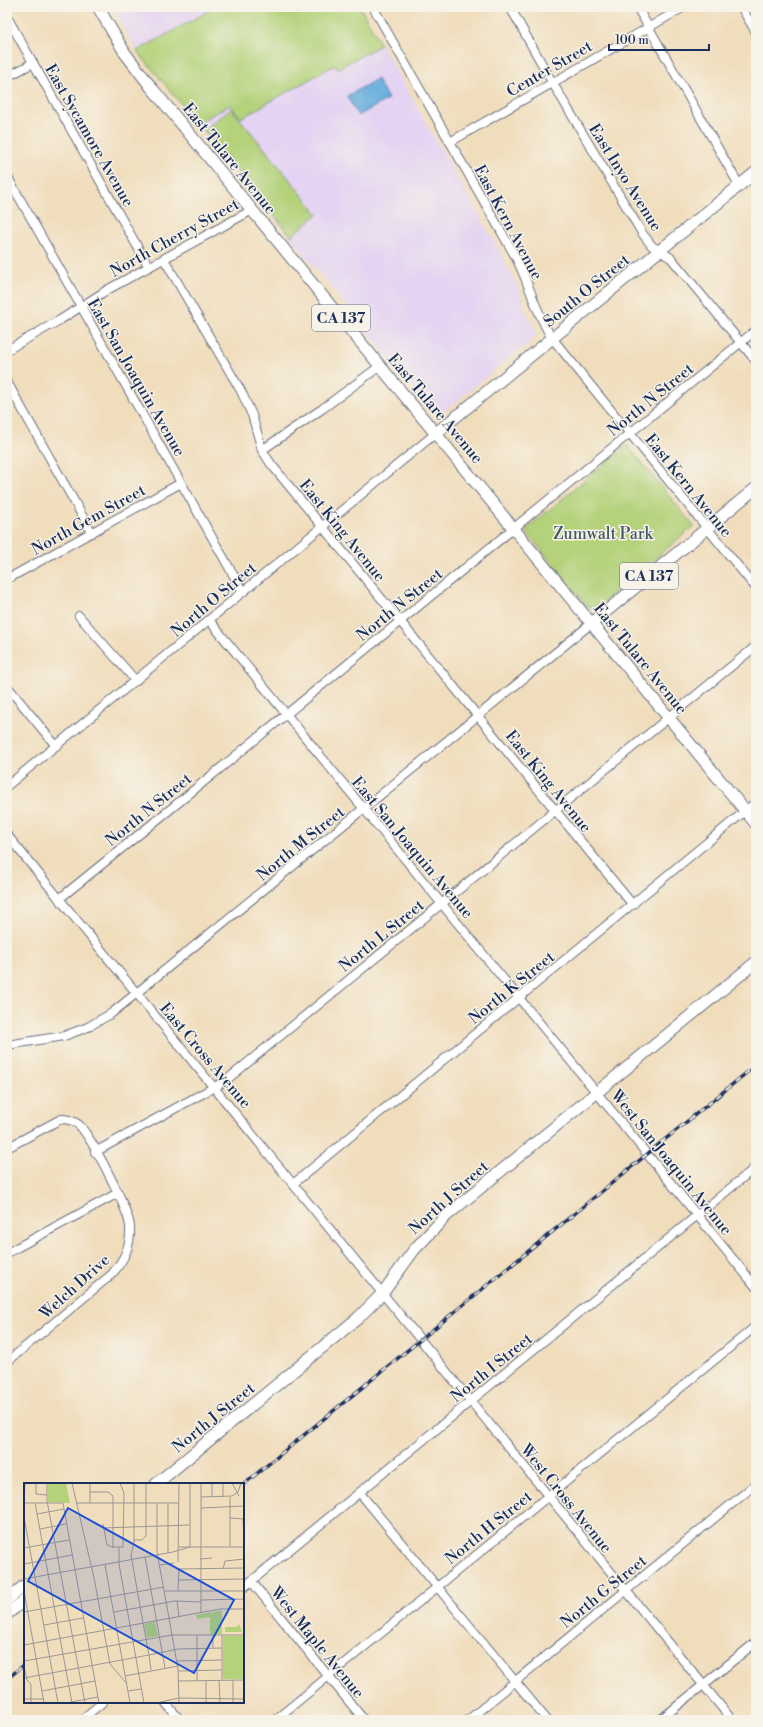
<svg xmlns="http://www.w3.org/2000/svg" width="763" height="1727" viewBox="0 0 763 1727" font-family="'Libre Bodoni',serif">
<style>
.built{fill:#e4d3f2}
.green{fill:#b3d27a;stroke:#67806c}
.water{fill:#67addd;stroke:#416e9e}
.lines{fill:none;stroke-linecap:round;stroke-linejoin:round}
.minor-casing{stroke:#666c7f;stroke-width:10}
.major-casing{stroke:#666c7f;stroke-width:13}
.minor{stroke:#fff;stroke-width:8}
.major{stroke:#fff;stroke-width:11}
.rail-casing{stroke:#1b2f5e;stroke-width:3.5}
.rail{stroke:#f7f3e8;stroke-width:2;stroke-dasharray:6;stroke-linecap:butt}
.labels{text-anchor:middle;stroke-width:3;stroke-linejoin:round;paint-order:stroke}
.shield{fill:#f7f3e8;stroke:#5d6a87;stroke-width:1}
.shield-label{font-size:15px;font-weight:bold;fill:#1b2f5e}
.street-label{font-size:16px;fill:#1b2f5e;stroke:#f7f3e8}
.park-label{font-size:16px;fill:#415865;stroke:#f7f3e8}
.inset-road{fill:none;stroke:#9b9796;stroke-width:1}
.view{fill:#1d4ed8;fill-opacity:0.15;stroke:#1d4ed8;stroke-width:2}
.inset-edge{fill:none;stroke:#1b2f5e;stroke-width:2}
</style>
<rect width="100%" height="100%" fill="#f7f3e8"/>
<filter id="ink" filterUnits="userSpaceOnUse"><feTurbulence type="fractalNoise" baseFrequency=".025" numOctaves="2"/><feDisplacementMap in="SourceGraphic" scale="8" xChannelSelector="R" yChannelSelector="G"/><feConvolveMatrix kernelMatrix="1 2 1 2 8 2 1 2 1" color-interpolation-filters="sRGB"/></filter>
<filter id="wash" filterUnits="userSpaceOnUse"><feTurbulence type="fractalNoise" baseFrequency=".012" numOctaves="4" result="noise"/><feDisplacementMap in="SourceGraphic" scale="16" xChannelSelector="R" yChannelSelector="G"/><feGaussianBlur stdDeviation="0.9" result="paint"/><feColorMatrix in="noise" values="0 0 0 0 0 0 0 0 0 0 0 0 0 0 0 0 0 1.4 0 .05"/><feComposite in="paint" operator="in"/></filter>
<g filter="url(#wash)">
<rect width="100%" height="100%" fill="#f0ddbc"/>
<path class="built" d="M112,7H360L503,257L518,287L524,307L536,332V335L533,339L441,414L434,413L149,65L137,51Z"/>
<g class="green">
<path d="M211,7H360L381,45L337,69L335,65L241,118L230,105L197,123L137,51L212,9Z"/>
<path d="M231,108L318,214L291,236L204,130Z"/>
<path d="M627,445L694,526L598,606L592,607L586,605L525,530Z"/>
</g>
<path class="water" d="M377,79L388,99L358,116L347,96Z"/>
</g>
<g filter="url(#ink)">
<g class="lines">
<g class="minor-casing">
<g id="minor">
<path d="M373,7L514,254C529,281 535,312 552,338L756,588"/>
<path d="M510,7L552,82L642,233L652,246L671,258L756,361"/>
<path d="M637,7L739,185"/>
<path d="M741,7L756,32"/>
<path d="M7,17L149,267"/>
<path d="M7,77L33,63"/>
<path d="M450,142L684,7"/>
<path d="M7,176L243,592"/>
<path d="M164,259L241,391L252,415L262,450L271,464L633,905"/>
<path d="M7,350L60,320L107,290L252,210"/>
<path d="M7,382L92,533"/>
<path d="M262,450L322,409L380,366"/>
<path d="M7,578L11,577L181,483"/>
<path d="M79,616L136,681"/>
<path d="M209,620L756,1287"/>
<path d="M7,686L56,746"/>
<path d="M7,786L436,433"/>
<path d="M7,835L732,1720"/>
<path d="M59,899L173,807L756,330"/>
<path d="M7,1045L64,1036L88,1027L112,1013L592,623"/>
<path d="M7,1148L61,1119C68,1119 72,1120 78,1124C91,1136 129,1210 130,1227C131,1246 124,1260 112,1274L7,1362"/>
<path d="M95,1152L220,1084L229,1078L756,646"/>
<path d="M293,1184L756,802"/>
<path d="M7,1253L118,1193"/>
<path d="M360,1493L547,1720"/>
<path d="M251,1581L364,1720"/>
<path d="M243,1588L756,1167"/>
<path d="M165,1702L180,1720"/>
<path d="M81,1720L103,1702"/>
<path d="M275,1720L756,1326"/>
<path d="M468,1720L756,1484"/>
<path d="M660,1720L756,1642"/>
</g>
</g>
<g class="major-casing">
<g id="major">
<path d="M98,7L125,53L151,87L756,824"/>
<path d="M436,433L756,172"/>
<path d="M592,623L756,488"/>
<path d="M156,1484L358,1318L382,1294L414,1250L446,1216L756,962"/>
<path d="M7,1600L25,1585"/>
<path d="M7,1614L25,1600"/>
</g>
</g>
<use href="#minor" class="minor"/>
<use href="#major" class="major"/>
<g class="rail-casing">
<g id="rail">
<path d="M243,1485L756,1065"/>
<path d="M7,1679L25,1664"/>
</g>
</g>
<use href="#rail" class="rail"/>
</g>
</g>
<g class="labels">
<g class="shield">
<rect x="312" y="305" width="58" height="26" rx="3"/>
<rect x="620" y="563" width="58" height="26" rx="3"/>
</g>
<g class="shield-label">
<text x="341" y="323">CA 137</text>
<text x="649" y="581">CA 137</text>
</g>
<g class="street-label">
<text transform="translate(549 68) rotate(-30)" y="6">Center Street</text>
<text transform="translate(90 135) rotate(60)" y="6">East Sycamore Avenue</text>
<text transform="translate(230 158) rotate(51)" y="6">East Tulare Avenue</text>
<text transform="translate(626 177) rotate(58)" y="6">East Inyo Avenue</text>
<text transform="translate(509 222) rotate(62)" y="6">East Kern Avenue</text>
<text transform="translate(174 237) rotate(-29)" y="6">North Cherry Street</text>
<text transform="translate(586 290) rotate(-39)" y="6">South O Street</text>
<text transform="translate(137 377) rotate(60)" y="6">East San Joaquin Avenue</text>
<text transform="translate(650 399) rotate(-39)" y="6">North N Street</text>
<text transform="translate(436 408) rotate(50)" y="6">East Tulare Avenue</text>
<text transform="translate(689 485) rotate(51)" y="6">East Kern Avenue</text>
<text transform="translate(88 519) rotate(-29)" y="6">North Gem Street</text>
<text transform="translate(343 530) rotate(51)" y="6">East King Avenue</text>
<text transform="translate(213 599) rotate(-40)" y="6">North O Street</text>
<text transform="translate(399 604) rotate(-39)" y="6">North N Street</text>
<text transform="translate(641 658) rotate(51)" y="6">East Tulare Avenue</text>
<text transform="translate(549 781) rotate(51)" y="6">East King Avenue</text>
<text transform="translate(148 809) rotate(-39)" y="6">North N Street</text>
<text transform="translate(300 843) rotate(-39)" y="6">North M Street</text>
<text transform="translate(413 847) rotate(50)" y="6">East San Joaquin Avenue</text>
<text transform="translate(381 935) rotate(-39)" y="6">North L Street</text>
<text transform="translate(511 987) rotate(-39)" y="6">North K Street</text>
<text transform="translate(206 1055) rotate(50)" y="6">East Cross Avenue</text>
<text transform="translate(672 1162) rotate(51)" y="6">West San Joaquin Avenue</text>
<text transform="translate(448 1197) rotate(-42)" y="6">North J Street</text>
<text transform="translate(74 1286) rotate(-42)" y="6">Welch Drive</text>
<text transform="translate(491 1367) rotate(-39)" y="6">North I Street</text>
<text transform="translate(213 1417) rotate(-39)" y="6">North J Street</text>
<text transform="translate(567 1498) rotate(51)" y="6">West Cross Avenue</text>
<text transform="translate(488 1527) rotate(-39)" y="6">North H Street</text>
<text transform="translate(603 1591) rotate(-39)" y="6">North G Street</text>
<text transform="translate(318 1642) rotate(51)" y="6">West Maple Avenue</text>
</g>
<g class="park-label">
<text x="603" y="539">Zumwalt Park</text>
</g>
</g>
<g transform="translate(24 1483)">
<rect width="220" height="220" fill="#f0ddbc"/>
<path d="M24,0H42L46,20L24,19ZM198,127V151H186V134L173,136L172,132L187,129L188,132V129ZM131,139L134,153L123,155L120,141ZM215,141L218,149H201V144H213ZM199,153H220V196H199Z" fill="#b3d27a"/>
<path class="inset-road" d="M12,0V11L23,12M23,0V18L61,220M48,0L70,95L86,181L103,201M110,0V59L107,72L119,140M208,0L215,13M66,9H84L89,13V65M177,14L208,13L214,9L217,0M188,14V0M199,14V0M206,14V63M0,20H39L75,220M0,20L1,0M11,20L48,220M53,20H155M66,20V0M133,20V69L145,135M177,25L220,23M13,31L40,26M0,34L34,220M206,35L220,36M219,36L220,54M79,41L83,62L88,64H99L100,10L96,0M79,45L165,42M16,46L42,41M110,57H118L122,53V0M155,64H166V0M0,65L45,57M95,65V81L120,220M144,70V20M121,74L141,185M176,76L188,75M154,79L155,0M0,81L48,72M81,82L101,192M136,82L150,80M199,86L201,78L220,76M0,96L149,69L166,64H220M154,97L220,96M0,108L20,220M141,108H220M154,108L155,86L220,85M177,117L220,116M153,118L155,134M0,129L140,104M90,129L151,118L177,119M177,130V0M145,135L154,186L155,220M20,142L59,135M173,152V198M198,152V197M0,162L196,126H220M189,165V152M0,178L148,152H220M153,178L198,177M0,183L3,197L7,201V220M127,187L125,172L154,166L198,165M154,188L198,187M101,192L106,220M101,193L154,183M0,195L125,172L119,140M195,197L196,220M155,198L220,197M182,198V220M18,208L71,198M104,208L117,206M0,216H20M42,220L74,214M132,220L155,215L220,216M209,220V197"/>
<path class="view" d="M44,25L210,117L170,190L4,98Z"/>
<rect width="220" height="220" class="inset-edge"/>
</g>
<rect width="763" height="1727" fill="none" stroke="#f7f3e8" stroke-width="24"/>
<path d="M609 44v6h100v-6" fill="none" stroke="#1b2f5e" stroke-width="2"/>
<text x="615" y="44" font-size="12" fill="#1b2f5e" stroke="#f7f3e8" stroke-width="3" paint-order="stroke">100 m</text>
</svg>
